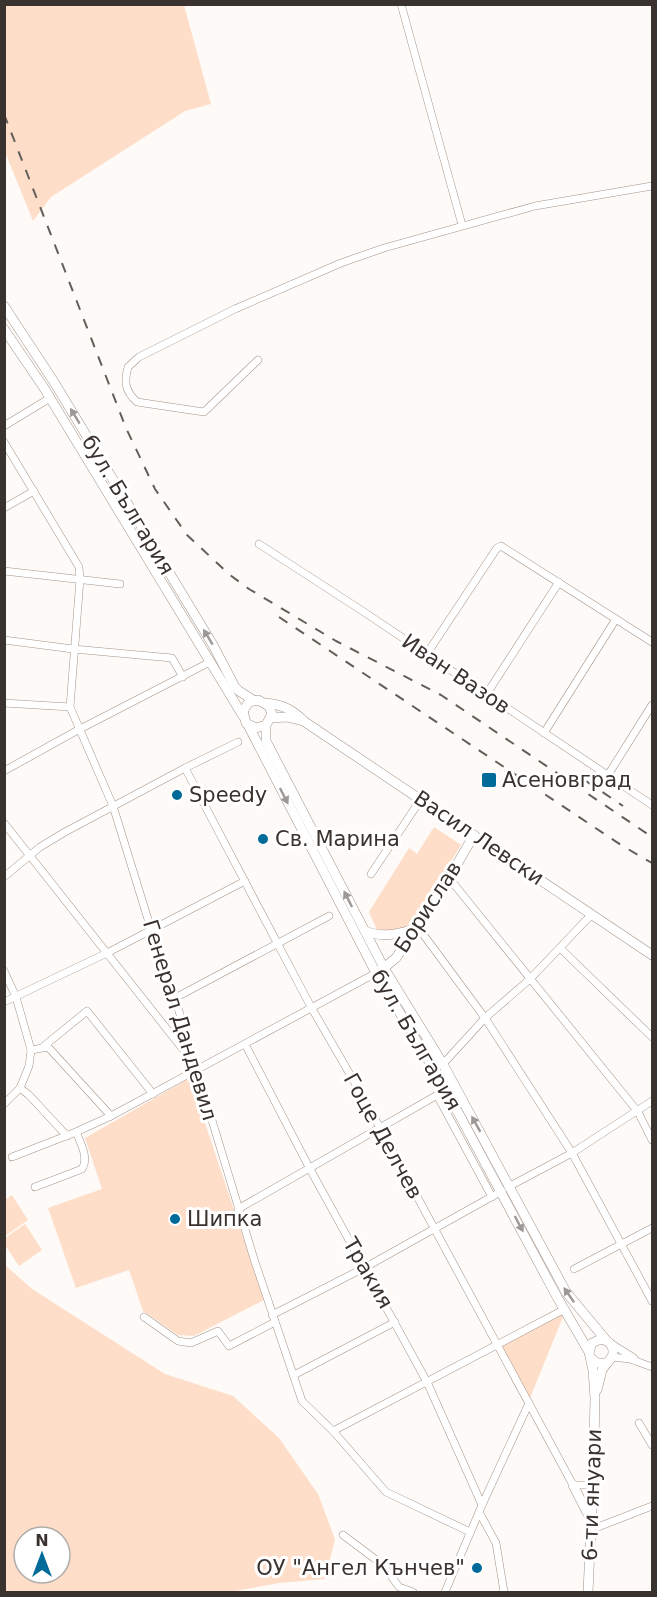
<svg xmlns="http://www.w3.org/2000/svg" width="657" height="1597" viewBox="0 0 657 1597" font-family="'DejaVu Sans',sans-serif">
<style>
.green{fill:#fedec8;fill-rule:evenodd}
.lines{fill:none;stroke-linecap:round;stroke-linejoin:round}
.street-casing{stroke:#a39389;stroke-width:8}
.secondary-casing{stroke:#a39389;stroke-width:10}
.street{stroke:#fff;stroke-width:7}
.secondary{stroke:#fff;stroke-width:9}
.rail{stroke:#645e5a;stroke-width:2;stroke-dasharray:10 10;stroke-linecap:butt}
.oneway{fill:#9c9896}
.poi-dot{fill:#006a98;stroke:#fff;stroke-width:2}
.labels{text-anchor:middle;stroke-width:6;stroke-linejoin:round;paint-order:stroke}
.street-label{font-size:21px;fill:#39322e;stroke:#fff}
.poi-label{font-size:21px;fill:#39322e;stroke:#fff;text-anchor:start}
</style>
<rect width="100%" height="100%" fill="#fdfaf7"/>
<g class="green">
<path d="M5,4L184,5L211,104L185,111L51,197L33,221L5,152Z"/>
<path d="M434,827L461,845L411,926L395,930H377L369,912L409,848L417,854Z"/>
<path d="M190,1078L264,1300L194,1336L178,1335L143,1311L129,1270L76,1288L48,1208L102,1189L85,1138Z"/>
<path d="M12,1195L28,1220L5,1236V1200Z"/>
<path d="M25,1224L42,1250L19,1266L5,1245V1238Z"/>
<path d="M5,1265L32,1289L165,1374L233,1396L279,1438L318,1494L335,1539L325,1579L279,1583L230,1592H5ZM24,1537H60V1573H24Z"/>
<path d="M565,1312L530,1398L501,1346Z"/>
</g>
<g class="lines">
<g class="street-casing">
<g id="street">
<path d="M401,4L462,225"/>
<path d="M258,360L204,412L137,402C125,391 124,382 128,367L139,357L235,309L341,263L384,248L535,206L652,186"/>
<path d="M4,426L50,398"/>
<path d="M4,442L79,567L80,579L70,707L113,806L151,929L175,998L254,1259L302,1401L333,1431L386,1492L470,1532"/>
<path d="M4,508L34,491"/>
<path d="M259,544L361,610L652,805"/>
<path d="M4,571L120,584"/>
<path d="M4,640L73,649L172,658L183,677"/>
<path d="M426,655L497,548L501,546L652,642"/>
<path d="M486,695L559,582"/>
<path d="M4,703L70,707"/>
<path d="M544,733L616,619"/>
<path d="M185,768L311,1007L366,1102L573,1485H593"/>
<path d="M4,771L78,730L210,662"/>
<path d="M608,775L652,705"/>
<path d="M4,823L189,1057"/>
<path d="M371,874L421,799"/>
<path d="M4,877L40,847L65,832L185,768L238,742"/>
<path d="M449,878L638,1112L652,1140"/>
<path d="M417,926L485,1018L572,1153L652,1301"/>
<path d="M560,948L652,1037"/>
<path d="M4,971L16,997L31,1050L29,1066L20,1088L4,1104"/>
<path d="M175,998L329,916"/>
<path d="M4,1002L107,953L245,881"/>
<path d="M245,1044L310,1169L427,1382L482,1505"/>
<path d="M44,1046L87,1011L153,1094"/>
<path d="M31,1050L48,1047L111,1116"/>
<path d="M443,1064L485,1018L530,979L592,914"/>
<path d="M20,1088L29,1095L67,1136"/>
<path d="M437,1095L492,1197"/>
<path d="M12,1157L76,1132L111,1116L376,973"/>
<path d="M510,1186L572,1153L652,1101"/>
<path d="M35,1187L82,1169C89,1158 81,1144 76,1132"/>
<path d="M238,1209L446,1090"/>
<path d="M574,1269L652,1228"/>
<path d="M272,1315L364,1268L502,1191"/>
<path d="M144,1317L178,1341L191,1343L218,1331L229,1346L275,1322"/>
<path d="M610,1343L634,1358"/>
<path d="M612,1357L630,1359L652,1367"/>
<path d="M294,1375L395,1322"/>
<path d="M639,1423L652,1445"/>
<path d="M333,1431L565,1309"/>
<path d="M479,1512L496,1543L504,1592"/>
<path d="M598,1527L652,1506"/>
<path d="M343,1535L383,1565L399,1587L413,1592"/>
<path d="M445,1592L482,1505L529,1403"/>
</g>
</g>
<g class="secondary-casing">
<g id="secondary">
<path d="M4,306L54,382L213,645L235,687L239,691L253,700"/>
<path d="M4,329L44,388L243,716"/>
<path d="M266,703C284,705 293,710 305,722L652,955"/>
<path d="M271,718L287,717L303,721"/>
<path d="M248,725L376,973L446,1090L557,1297L589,1352"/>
<path d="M266,725L256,728L246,723L243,711L249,702L258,700L269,706L272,714L266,725V741L384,968L443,1064L566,1292L606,1340"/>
<path d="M365,931C382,938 398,934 415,929"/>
<path d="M381,970L396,958L449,878L474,835"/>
<path d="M597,1390L602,1370L607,1363"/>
<path d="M573,1485L591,1520"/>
<path d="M588,1592L593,1485L595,1398L593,1370L589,1352L592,1343L601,1339C611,1341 615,1348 612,1357L607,1363H597L590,1357"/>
</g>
</g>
<use href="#street" class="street"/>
<use href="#secondary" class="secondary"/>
<g class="rail">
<path d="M4,114L126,428L155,489L187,535L230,575L249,589L336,641L441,695L652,837"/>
<path d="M279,617L621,845L652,863"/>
<path d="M586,781L623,806"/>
</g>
</g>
<defs><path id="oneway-solid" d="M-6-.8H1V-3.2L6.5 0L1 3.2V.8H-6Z" transform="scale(1.5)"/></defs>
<g class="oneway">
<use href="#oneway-solid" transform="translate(75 416) rotate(-121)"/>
<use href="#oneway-solid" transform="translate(208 637) rotate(-121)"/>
<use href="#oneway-solid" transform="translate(284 796) rotate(63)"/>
<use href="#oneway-solid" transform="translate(348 899) rotate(-117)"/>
<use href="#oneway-solid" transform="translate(476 1124) rotate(-119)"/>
<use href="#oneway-solid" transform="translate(519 1224) rotate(62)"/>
<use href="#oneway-solid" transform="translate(569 1295) rotate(-125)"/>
</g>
<g class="poi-dot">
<rect x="481" y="772" width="16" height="16" rx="3"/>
<circle cx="177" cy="795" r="6"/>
<circle cx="263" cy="839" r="6"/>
<circle cx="175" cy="1219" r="6"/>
<circle cx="477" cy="1568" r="6"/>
</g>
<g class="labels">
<g class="street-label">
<text transform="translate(128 505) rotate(59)" y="7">бул. България</text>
<text transform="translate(456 674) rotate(34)" y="7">Иван Вазов</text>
<text transform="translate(479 838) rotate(34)" y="7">Васил Левски</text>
<text transform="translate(428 907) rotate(-57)" y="7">Борислав</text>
<text transform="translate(180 1020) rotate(73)" y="7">Генерал Дандевил</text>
<text transform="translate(416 1040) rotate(60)" y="7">бул. България</text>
<text transform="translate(383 1136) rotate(61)" y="7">Гоце Делчев</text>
<text transform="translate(368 1273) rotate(60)" y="7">Тракия</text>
<text transform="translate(592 1495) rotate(-88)" y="7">6-ти януари</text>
</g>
<g class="poi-label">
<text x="502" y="787">Асеновград</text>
<text x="189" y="802">Speedy</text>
<text x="275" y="846">Св. Марина</text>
<text x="187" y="1226">Шипка</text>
<text x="465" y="1575" text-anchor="end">ОУ "Ангел Кънчев"</text>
</g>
</g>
<rect width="657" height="1597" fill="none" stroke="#39322e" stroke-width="12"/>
<g transform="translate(42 1555)"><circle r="28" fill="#ffffff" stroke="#b0adab" stroke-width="1.5"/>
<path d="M0-4.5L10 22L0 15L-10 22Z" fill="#006a98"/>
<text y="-9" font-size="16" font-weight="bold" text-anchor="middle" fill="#39322e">N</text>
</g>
</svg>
